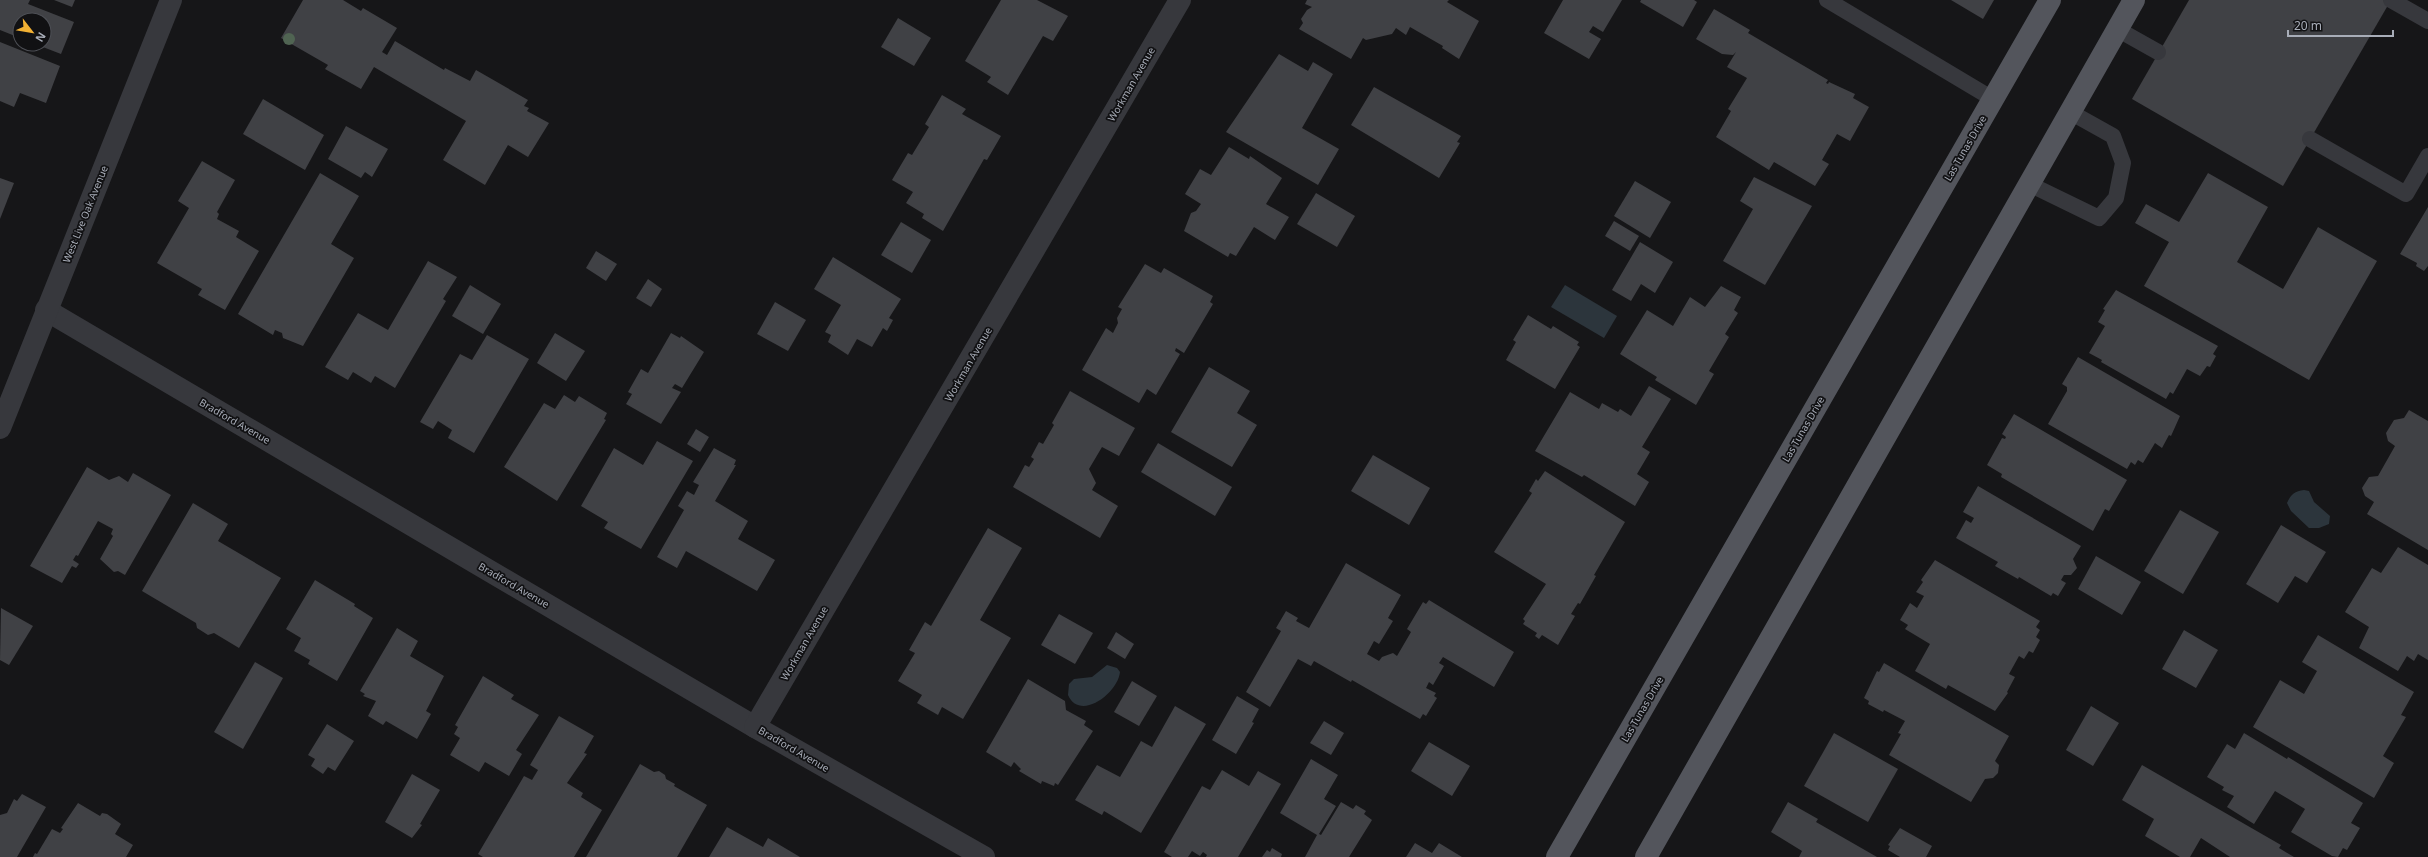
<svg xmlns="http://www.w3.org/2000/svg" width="2428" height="857" viewBox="0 0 2428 857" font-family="'Noto Sans',sans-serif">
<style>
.water{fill:#2c353c}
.building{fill:#404145}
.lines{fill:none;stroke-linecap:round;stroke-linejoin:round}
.service{stroke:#37383d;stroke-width:16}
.minor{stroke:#37383d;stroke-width:22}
.tertiary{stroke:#37383d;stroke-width:22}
.primary{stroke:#53555c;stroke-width:22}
.tree{fill:#506452}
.labels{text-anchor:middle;stroke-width:3.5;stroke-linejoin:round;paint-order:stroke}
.street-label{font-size:10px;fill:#a8adb8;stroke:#111113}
</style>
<rect width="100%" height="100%" fill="#161618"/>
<g class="water">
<path d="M1565,285L1617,316L1604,338L1551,307Z"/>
<path d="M2304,490L2309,491L2314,502L2330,516L2329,524L2319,528H2309L2291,511L2287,503C2291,494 2295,491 2304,490Z"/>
<path d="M1107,665L1117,668L1120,672C1118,693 1080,722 1068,695L1069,684L1074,679L1092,677Z"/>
</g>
<g class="building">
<path d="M0,0H30L28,4L74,22L61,54L35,44H44V20H20V38L0,30Z"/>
<path d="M54,0H75L72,7Z"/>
<path d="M303,0H343L361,11L363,8L397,28L382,52L387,55L395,41L444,70L445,68L470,81L476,70L528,100L524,106L529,108L527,111L549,123L528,157L508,145L485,185L443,160L466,121L374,67L361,89L325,69L328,65L281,38Z"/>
<path d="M1001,0H1037L1068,16L1053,41L1043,36L1008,95L987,82L991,77L965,61Z"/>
<path d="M1307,0H1449L1447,2L1479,21L1459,59L1442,48L1443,46L1410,27L1406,35L1396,28L1392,34L1366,40L1363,38L1351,59L1299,29L1303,23L1301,19L1307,10L1312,7L1305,4Z"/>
<path d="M1563,0H1622L1603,32L1593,26L1589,32L1601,39L1589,59L1544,33Z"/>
<path d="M1641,0H1694L1697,2L1683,27L1640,2Z"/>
<path d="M1951,0H1994L1983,19Z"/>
<path d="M2189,0H2391L2283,186L2132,99Z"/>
<path d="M1714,9L1750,30L1748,33L1828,80L1826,83L1828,84L1829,82L1855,94L1853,98L1869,107L1850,141L1837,134L1822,160L1829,164L1815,186L1774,162L1769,170L1716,137L1731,111L1728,109L1747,78L1727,67L1736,52L1733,55L1722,54L1696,39Z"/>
<path d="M898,18L931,38L914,66L881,47Z"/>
<path d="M0,42L60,66L46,103L20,93L14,107L0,101Z"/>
<path d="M1279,54L1308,71L1313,62L1333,74L1302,128L1339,149L1318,185L1226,132Z"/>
<path d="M1374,87L1461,136L1457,142L1460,143L1439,178L1351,125Z"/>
<path d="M942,95L966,109L962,114L1001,136L987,160L984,159L943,231L922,218L924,214L906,203L913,192L892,180L908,153L912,155L929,127L925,124Z"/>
<path d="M263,99L324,135L305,170L243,134Z"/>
<path d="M346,126L388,149L372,177L365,172L361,178L328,159Z"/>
<path d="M1229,147L1249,159L1250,156L1282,178L1266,204L1289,217L1275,240L1254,227L1236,256L1230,253L1228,257L1184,231L1191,213L1196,211L1201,204L1185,194L1200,169L1211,175Z"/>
<path d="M202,161L235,180L217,212L219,214L217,219L239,231L236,237L259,251L225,310L198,295L202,289L157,263L189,208L178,201Z"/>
<path d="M320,173L359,196L331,244L354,258L303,346L283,338L282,333L275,330L273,335L238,314Z"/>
<path d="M2208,173L2268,207L2237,262L2283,289L2318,227L2377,261L2309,380L2144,286L2169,242L2135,223L2146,204L2179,222Z"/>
<path d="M1754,177L1812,206L1765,285L1723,261L1753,209L1740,201Z"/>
<path d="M0,178L14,183L0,219Z"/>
<path d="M1635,181L1671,202L1650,238L1614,216Z"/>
<path d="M1316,193L1355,216L1337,247L1297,224Z"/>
<path d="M2428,207V266L2424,271L2416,266L2417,263L2400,254Z"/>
<path d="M1614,221L1639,236L1630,251L1605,236Z"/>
<path d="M901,222L931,240L912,273L881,255Z"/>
<path d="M1640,242L1673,262L1655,293L1641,284L1631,301L1612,290Z"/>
<path d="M596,251L617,264L606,281L586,268Z"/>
<path d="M833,257L901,299L889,318L893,320L887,331L883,328L872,347L857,339L848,355L828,342L831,335L825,332L841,305L814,289Z"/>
<path d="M428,261L457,277L443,299L446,301L395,388L375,376L371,383L353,372L348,380L325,367L358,313L388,330Z"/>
<path d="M1145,264L1161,273L1164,268L1213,296L1210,302L1213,304L1184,353L1176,348L1175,351L1180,354L1156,395L1147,389L1139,403L1082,370L1106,328L1113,333L1118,323L1117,318L1122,309L1118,307Z"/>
<path d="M648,279L662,289L651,307L636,298Z"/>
<path d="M470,285L501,304L483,334L452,316Z"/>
<path d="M1721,286L1741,297L1734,310L1738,313L1725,334L1729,337L1709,371L1714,374L1696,405L1655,380L1657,377L1620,354L1647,310L1673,326L1690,297L1705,307Z"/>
<path d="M2116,290L2218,346L2213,354L2216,356L2210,367L2207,366L2200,376L2187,369L2173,394L2170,392L2166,399L2101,362L2102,360L2089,353L2105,326L2098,322L2105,310L2103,309Z"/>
<path d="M775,302L806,320L788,351L757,334Z"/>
<path d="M1528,315L1551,329L1553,326L1579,342L1577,345L1580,347L1555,389L1506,360L1516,342L1513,340Z"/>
<path d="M555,333L585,351L566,381L537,363Z"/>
<path d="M671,333L680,338L681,336L704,352L682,388L675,384L672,388L681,392L661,424L626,404L632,394L628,392L641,369L648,373Z"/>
<path d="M487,335L529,359L474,453L448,438L452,430L438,421L433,429L420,422L460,354L472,360Z"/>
<path d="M2078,357L2180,416L2171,436L2169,435L2162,448L2155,443L2143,463L2138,460L2135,465L2131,462L2127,469L2048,424L2067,391V387L2062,384Z"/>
<path d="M1209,367L1250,391L1237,413L1257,425L1232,467L1171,432Z"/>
<path d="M1649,386L1671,399L1642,447L1650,452L1637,474L1649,482L1635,506L1584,475L1582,477L1535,451L1570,392L1599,409L1602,403L1618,412L1620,409L1631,416Z"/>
<path d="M1070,391L1135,428L1119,456L1102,447L1089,469L1096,483L1092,490L1118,506L1100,538L1013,487L1025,465L1029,467L1034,459L1031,457L1039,442L1043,444L1054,425L1052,423Z"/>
<path d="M564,395L575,402L579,396L607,413L604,419L606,420L557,501L504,467L544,403L555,409Z"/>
<path d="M2409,410L2428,421V550L2367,514L2374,502L2365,496L2362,488L2369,477L2378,476L2395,446L2388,441L2386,433L2394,420L2404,418Z"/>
<path d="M2014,414L2127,480L2109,511L2105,509L2093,531L2001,477L2002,474L1987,465L2002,438L2005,439L2006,437L2002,434Z"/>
<path d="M696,429L709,437L700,452L687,444Z"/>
<path d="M657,441L693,461L641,549L604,528L608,522L581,506L614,448L643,465Z"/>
<path d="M1158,443L1232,487L1215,516L1141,472Z"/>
<path d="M714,448L736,460L734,465H736L715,501L748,521L738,539L775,560L757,591L686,551L677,568L657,557L684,510L678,506L687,491L694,495L699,485L693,482Z"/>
<path d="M1373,455L1430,488L1409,525L1351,491Z"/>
<path d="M87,467L109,480L119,476L128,482L133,473L171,495L125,575L118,571L114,572L100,559L113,536L111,534L113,529L98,521L78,556L76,555L73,560L79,564L76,568L72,566L62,583L30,566Z"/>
<path d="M1545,471L1625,522L1594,575L1596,576L1580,604L1578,603L1571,614L1575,616L1558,645L1542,635L1539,639L1535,636L1537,633L1523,624L1525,621L1523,619L1546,584L1494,552L1532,493L1529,491L1536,479L1538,481Z"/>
<path d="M1978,486L2081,546L2073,559L2077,568L2071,575H2064L2061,580L2066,583L2058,596L2053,593L2051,596L2019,577L2018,579L1995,566L1998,562L1956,538L1966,520L1971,523L1974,518L1963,512Z"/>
<path d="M193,503L228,524L218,541L281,578L239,648L214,633L208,635L197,628L196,623L142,591Z"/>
<path d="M2180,510L2219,532L2183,594L2144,571Z"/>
<path d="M2281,525L2326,552L2307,583L2295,576L2278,603L2246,584Z"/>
<path d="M988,528L1022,548L980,620L1011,638L963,719L942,707L938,715L917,703L922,695L898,681L915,653L909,650L925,622L931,626Z"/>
<path d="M2398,547L2428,565V660L2418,654L2414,661L2407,656L2398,671L2359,648L2369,627L2345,612L2372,568L2381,573Z"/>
<path d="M2096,556L2141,582L2122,615L2078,589Z"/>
<path d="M1935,560L2040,621L2036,627L2040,630L2036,637L2040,640L2033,653L2029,651L2024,659L2019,656L2009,674L2015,677L2007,692L2008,693L1995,711L1948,685L1946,689L1915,671L1930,644L1905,629L1908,625L1900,620L1910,603L1917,608L1924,596L1916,592L1923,582L1921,580Z"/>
<path d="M1346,563L1401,595L1388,618L1393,621L1379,644L1374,641L1367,654L1379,661L1382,657L1393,653L1397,656L1411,632L1407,629L1423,602L1426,604L1429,600L1514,652L1494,687L1443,657L1439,663L1444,666L1433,685L1429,682L1426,688L1436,693L1434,696L1437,698L1426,716L1423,714L1420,719L1352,680L1351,682L1314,661L1311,666L1298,659L1270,707L1246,692L1281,631L1276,628L1286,611L1298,618L1296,621L1309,628Z"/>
<path d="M315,580L355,604L354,606L373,618L337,681L308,664L310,660L294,651L301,638L286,629Z"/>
<path d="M1,608L33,626L9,665L0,660Z"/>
<path d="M1059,614L1093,633L1075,664L1041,645Z"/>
<path d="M397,628L418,641L410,656L444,676L426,711L431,714L417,739L386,721L383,725L368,716L376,701L363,696L365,694L360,691Z"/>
<path d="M2184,630L2218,650L2196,688L2162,669Z"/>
<path d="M1116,632L1134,644L1125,659L1107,648Z"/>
<path d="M2318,635L2414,692L2401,715L2406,717L2383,756L2394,763L2374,798L2253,727L2280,680L2304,694L2317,671L2302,662Z"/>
<path d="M255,662L283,678L243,749L214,732Z"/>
<path d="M1884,663L2009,736L1995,761L1999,765L1998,773L1993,778L1985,779L1971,802L1889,755L1901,734L1898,733L1905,721L1884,710L1883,712L1868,704L1869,701L1864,698L1877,671L1879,672Z"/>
<path d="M483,676L514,695L511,699L539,715L516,750L522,754L509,776L485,762L479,772L450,755L460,738L454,734L458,727L455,725Z"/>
<path d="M1028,679L1065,701L1066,710L1086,721L1084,725L1093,731L1058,785L1055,783L1054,786L1042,781L1041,784L1019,771L1021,769L1014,762L1011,767L986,752Z"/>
<path d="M1132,681L1157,696L1139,726L1114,712Z"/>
<path d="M1237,696L1259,709L1252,722L1254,723L1236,754L1212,740Z"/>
<path d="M1175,706L1206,724L1141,833L1104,811L1102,815L1075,800L1097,765L1120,777L1141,741L1152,747Z"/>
<path d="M2091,706L2119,723L2093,766L2066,750Z"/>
<path d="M559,716L594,736L584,753L587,754L567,783L583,793L581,797L602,810L574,857H483L478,854L524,776L532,780L538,770L530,765Z"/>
<path d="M1324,721L1344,733L1331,755L1310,743Z"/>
<path d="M327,724L354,741L335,771L328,767L323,774L311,766L315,759L308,755Z"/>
<path d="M1834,733L1898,769L1868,822L1804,786Z"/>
<path d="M2244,733L2287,759L2288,757L2363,803L2351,823L2360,828L2347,850L2343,848L2338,857L2332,856L2291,832L2305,809L2275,791L2254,824L2227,807L2234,796L2222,790L2224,787L2207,777L2227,744L2235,749Z"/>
<path d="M1429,742L1470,766L1452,796L1411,771Z"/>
<path d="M1311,759L1338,775L1324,799L1336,806L1319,834L1321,835L1341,802L1353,809L1356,805L1366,811L1364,814L1372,820L1349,857H1305L1317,835L1280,813Z"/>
<path d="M640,764L654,772L659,771L665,775L666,779L675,784L674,786L707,805L677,857H586Z"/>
<path d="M2142,765L2281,845L2279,848L2294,857H2230L2201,838L2190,857H2180L2145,836L2154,819L2122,800Z"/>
<path d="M1222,770L1249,786L1258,771L1281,784L1238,857H1206L1207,855L1203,852L1200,856L1192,851L1188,857H1172L1164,852L1202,786L1210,790Z"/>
<path d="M412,774L440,790L420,824L422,825L412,838L385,822Z"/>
<path d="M22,794L46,807L17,857H0V815L7,813L14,799L17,801Z"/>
<path d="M1788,802L1818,819L1816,822L1877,857H1799L1802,851L1771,832Z"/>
<path d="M78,803L100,816L102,813L107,814L121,824L115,834L133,845L126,857H33L35,853L37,854L52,829L60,833L63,829L61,828Z"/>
<path d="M727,827L763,847L768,838L800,857H709Z"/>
<path d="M1900,828L1932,846L1926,857H1900L1888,850L1890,846L1888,845Z"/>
<path d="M1415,843L1432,853L1439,843L1462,857H1406Z"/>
<path d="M1272,848L1282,854L1281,857H1262L1267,850L1270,852Z"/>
</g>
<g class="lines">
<g class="service">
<path d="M1827,0L1993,99"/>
<path d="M2391,0L2428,21"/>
<path d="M2117,29L2158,52"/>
<path d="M2310,139L2406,194L2428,156"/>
<path d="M2029,184L2099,218L2116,198L2123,163L2113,136L2070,112"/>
</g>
<g class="minor">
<path d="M46,310L755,727L984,857"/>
<path d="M755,727L1180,0"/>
</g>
<path class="tertiary" d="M0,428L171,0"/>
<g class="primary">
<path d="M1557,857L2050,0"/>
<path d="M1646,857L2134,0"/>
</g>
</g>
<circle class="tree" cx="289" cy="39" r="6"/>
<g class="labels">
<g class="street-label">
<text transform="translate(1131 84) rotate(-60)" y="4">Workman Avenue</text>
<text transform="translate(1965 148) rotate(-60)" y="4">Las Tunas Drive</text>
<text transform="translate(85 214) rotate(-68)" y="4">West Live Oak Avenue</text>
<text transform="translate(968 364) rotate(-60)" y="4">Workman Avenue</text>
<text transform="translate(235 421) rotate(30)" y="4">Bradford Avenue</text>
<text transform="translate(1803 429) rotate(-60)" y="4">Las Tunas Drive</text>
<text transform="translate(514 585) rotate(30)" y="4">Bradford Avenue</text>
<text transform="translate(804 643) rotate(-60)" y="4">Workman Avenue</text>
<text transform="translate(1642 709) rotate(-60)" y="4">Las Tunas Drive</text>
<text transform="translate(794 749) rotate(30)" y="4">Bradford Avenue</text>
</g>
</g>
<g transform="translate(32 32) rotate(121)"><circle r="19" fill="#111113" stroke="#4d4f55"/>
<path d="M0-3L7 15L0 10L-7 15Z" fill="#f2b134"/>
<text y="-6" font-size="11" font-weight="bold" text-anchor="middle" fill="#a8adb8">N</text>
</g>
<path d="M2288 30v6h105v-6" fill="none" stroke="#a8adb8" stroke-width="2"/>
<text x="2294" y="30" font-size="12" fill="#a8adb8" stroke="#111113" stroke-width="3" paint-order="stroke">20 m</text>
</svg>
